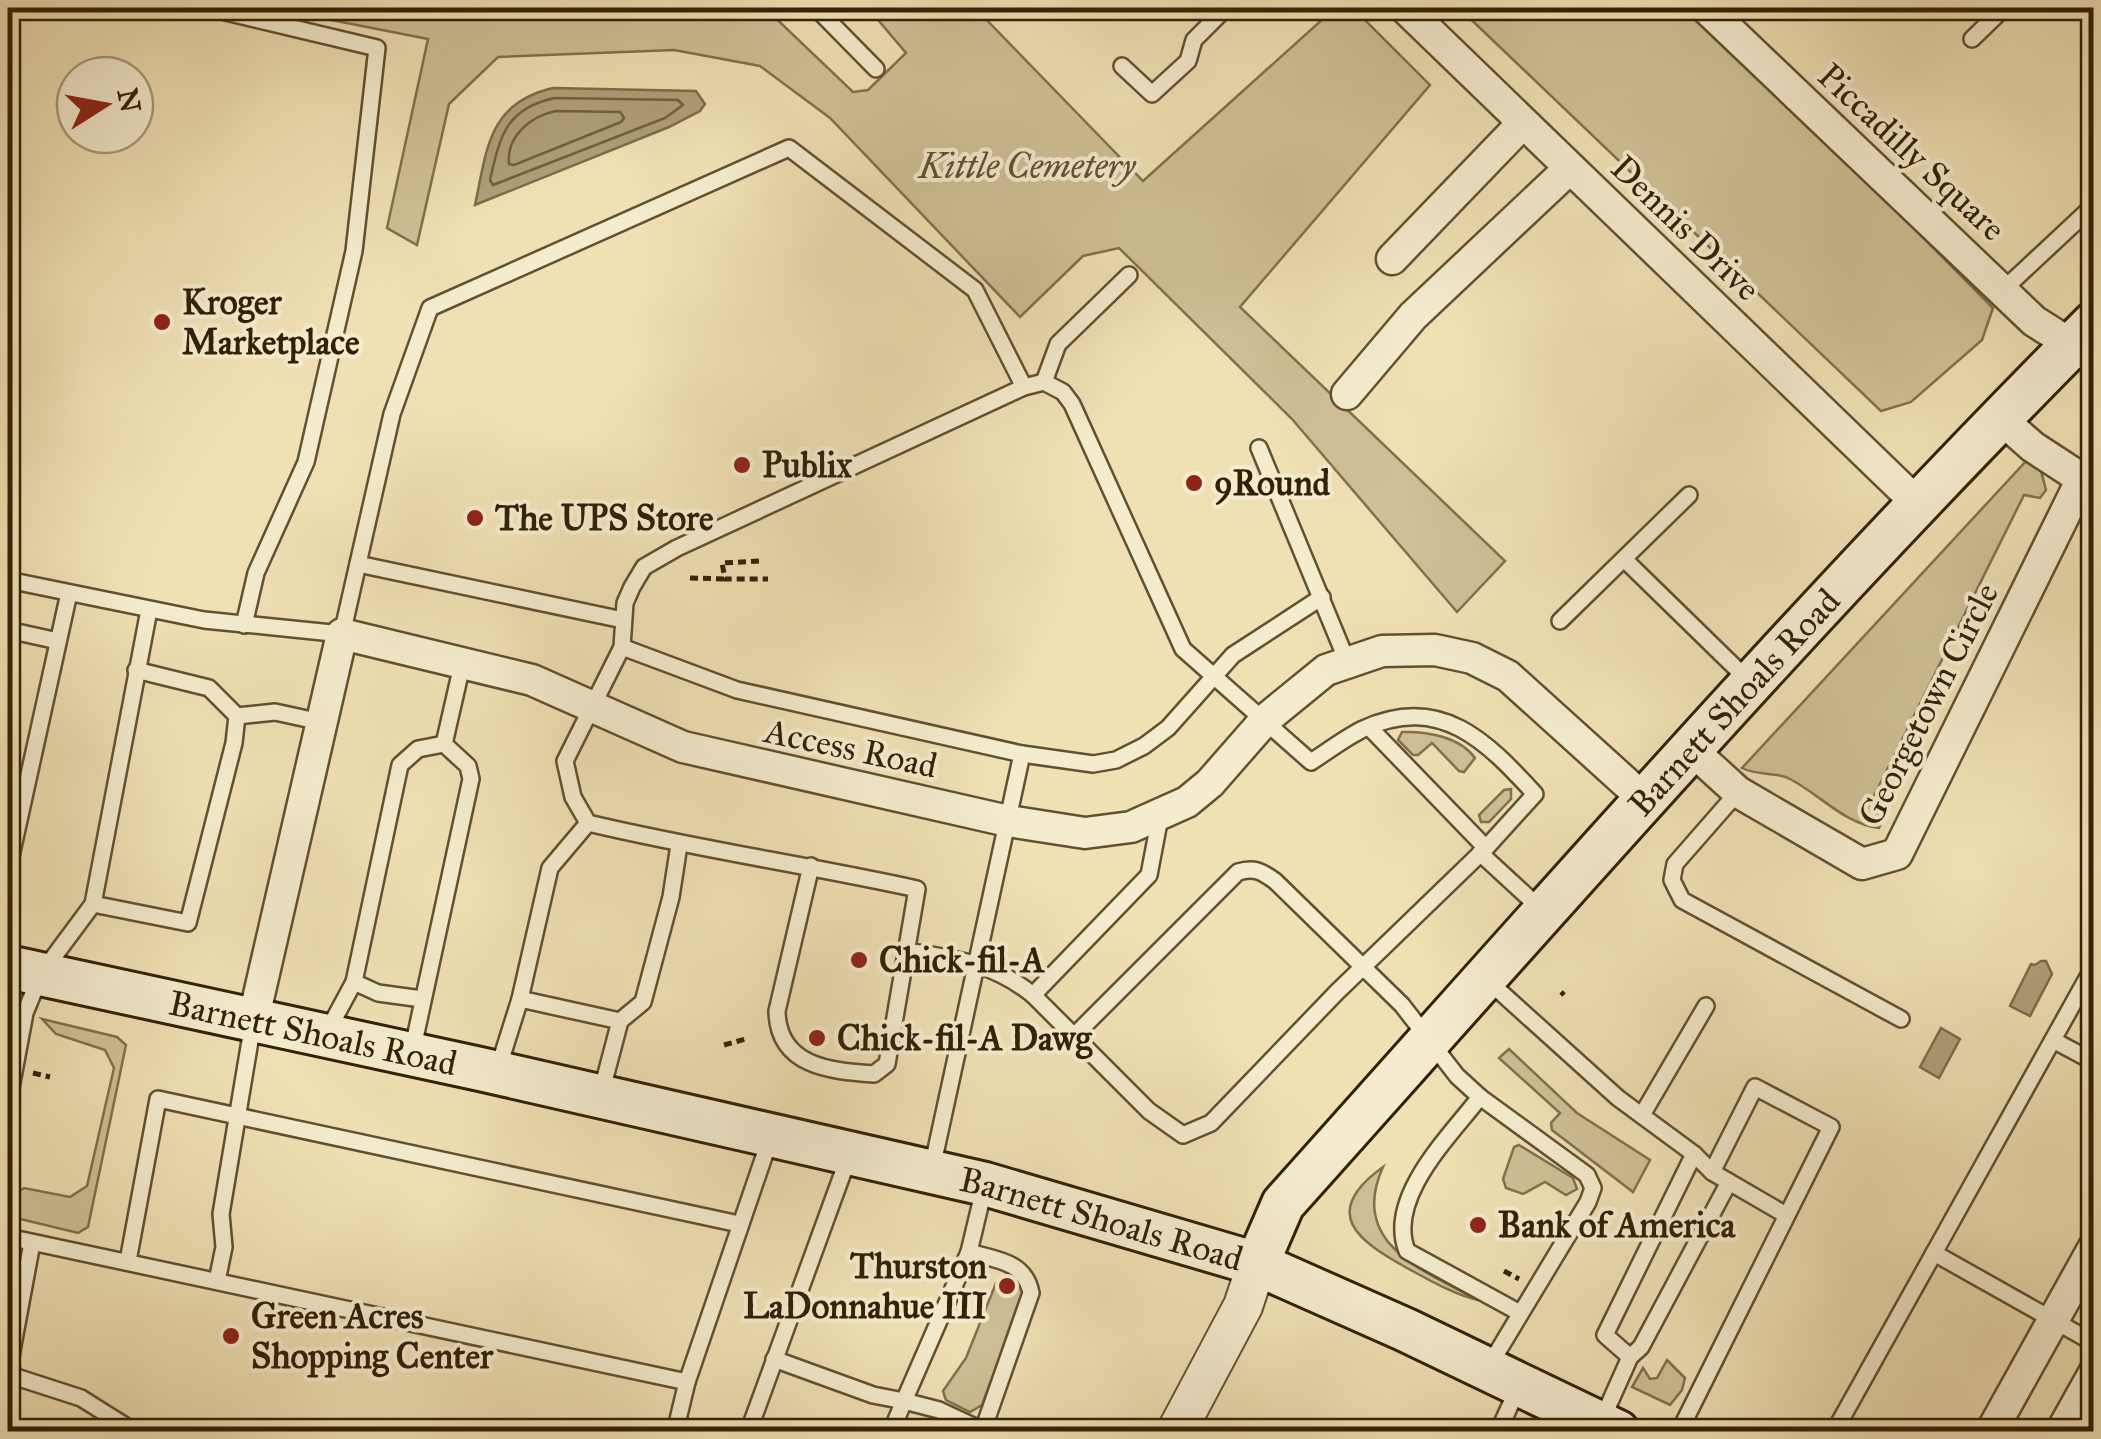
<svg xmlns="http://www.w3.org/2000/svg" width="2101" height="1439" viewBox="0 0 2101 1439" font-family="'IM FELL Great Primer',serif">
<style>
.green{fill:#d0c097;stroke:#81704e;stroke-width:2.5}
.water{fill:#af9f79;stroke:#7d6c4b;stroke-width:2.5}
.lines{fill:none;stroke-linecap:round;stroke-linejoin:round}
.shore{stroke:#70603f;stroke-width:2.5}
.service-casing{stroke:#625031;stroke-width:20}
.minor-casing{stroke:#625031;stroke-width:35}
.tertiary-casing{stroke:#625031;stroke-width:42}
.secondary-casing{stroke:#322005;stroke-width:48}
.path{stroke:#322005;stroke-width:5;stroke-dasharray:8 5;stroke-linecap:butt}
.service{stroke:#f5eccf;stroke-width:15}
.minor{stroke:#f5eccf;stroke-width:30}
.tertiary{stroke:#f5eccf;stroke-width:38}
.secondary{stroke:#f5eccf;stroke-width:42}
.poi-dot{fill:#8f2418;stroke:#f5eccf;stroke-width:4}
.labels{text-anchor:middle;stroke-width:8;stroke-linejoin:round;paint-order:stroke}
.street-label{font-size:35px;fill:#322005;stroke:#f5eccf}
.park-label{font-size:35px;font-style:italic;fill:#615031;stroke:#f5eccf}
.poi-label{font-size:35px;font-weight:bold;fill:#322005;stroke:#f5eccf;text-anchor:start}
</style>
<rect width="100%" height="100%" fill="#f0e1b5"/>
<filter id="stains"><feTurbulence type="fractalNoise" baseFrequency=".002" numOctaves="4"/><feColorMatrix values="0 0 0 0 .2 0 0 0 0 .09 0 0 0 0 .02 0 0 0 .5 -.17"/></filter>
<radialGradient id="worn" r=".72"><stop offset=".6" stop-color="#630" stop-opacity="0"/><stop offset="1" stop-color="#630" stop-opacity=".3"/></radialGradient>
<g class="green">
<path d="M270,8H765L853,92L868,90L906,53L868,8H975L1143,181L1335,8H1353L1430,85L1240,307L1505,561L1457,612L1292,419L1119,248L1083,256L1020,317L830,118L760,66L674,50L498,57L449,104L417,245L387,228L428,39Z"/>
<path d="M1459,8H1695L1993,308L1982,340L1911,402L1881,411Z"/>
<path d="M2028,459L2041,471L2046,490L2040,498L2024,495L1871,802L1885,814L1879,828C1844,824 1820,794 1788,778C1775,772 1758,776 1742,768Z"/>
<path d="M1402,732C1427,731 1460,737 1475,758L1464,772L1459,771L1432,743L1418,755H1413L1398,740Z"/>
<path d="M1511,789V799L1489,822H1481L1479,815L1504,790Z"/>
<path d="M42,1019L117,1037L126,1045L88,1227L78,1233L8,1216V1199L24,1188L70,1197L87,1186L114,1068L105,1050L56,1034Z"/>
<path d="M1509,1049L1577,1113L1650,1160L1633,1192L1552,1130L1551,1123L1560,1113L1499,1058Z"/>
<path d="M1519,1145L1573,1178L1577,1189L1566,1195L1545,1182L1523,1194L1506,1188L1503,1179L1514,1147Z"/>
<path d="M1383,1167C1348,1244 1423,1270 1478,1300C1455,1295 1429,1280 1407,1268C1358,1241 1319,1213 1383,1167Z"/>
<path d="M1006,1275L1018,1277L1024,1290L1023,1297L982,1405L970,1412L946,1400L943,1391L966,1358L996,1283Z"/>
<path d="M1667,1360L1685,1378L1682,1390L1670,1405L1632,1387L1643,1368L1650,1379L1657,1378Z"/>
</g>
<g class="water">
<path d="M553,88L696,91L705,104L700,111L669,127L475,205C487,149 488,103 553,88Z"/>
<path d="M2041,961H2046L2052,974L2030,1016L2010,1006L2031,964L2035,965Z"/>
<path d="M1941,1028L1960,1039L1939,1078L1920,1067Z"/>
</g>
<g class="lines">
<g class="shore">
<path d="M555,98L678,100L683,105L665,118L493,185L490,180C500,136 506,108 555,98Z"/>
<path d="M556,111L620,112L624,118L621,122L514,165L509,164C506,136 531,116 556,111Z"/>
</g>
<g class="service-casing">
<g id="service">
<path d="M209,8L377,48L354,251L306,462L256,573L244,625"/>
<path d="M816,8L876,69"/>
<path d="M1972,39L2004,8"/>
<path d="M1122,66L1152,94L1188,61L1194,40L1226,8"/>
<path d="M2003,290L2094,205"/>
<path d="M1044,382L1058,344L1129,275"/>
<path d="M1259,448L1347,661"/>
<path d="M1624,559L1749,681"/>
<path d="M358,564L623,620"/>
<path d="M8,580L204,620L342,634L392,414L430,308L789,148L975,290L1024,387"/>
<path d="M1560,621L1689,495"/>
<path d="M8,630L58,641"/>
<path d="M622,647L737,690L1022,754L1093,764L1116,760L1144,746L1168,728L1233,655L1322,597"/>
<path d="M237,716L275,712L321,722"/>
<path d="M1369,727L1486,848"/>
<path d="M444,744L463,661"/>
<path d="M1738,792L1675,864L1672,880L1682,900L1901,1019"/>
<path d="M1480,853L1544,912"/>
<path d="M811,866L777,1011C778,1066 829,1071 874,1074L887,1064L917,889C807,865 697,849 588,823L573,797L565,761L622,647L625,603L632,587L644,567L677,548L1024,387L1044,382L1063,392L1072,404L1183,649L1311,762C1328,751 1345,738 1363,729C1441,693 1487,742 1535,794L1486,848L1337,992L1211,1123L1183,1135L1149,1111L1033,995C992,962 956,959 906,951"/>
<path d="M8,870L69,593"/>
<path d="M93,904L188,923L234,743L237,716L209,688L136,670"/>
<path d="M1486,979L1618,1098L1694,1154L1712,1172L1786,1215"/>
<path d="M354,982L378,993L422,999"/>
<path d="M1033,995L1149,875L1160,817"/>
<path d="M520,999L620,1021"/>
<path d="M326,1034L354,982L400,765L418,749L444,744"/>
<path d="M1073,1037L1238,872C1254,867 1261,871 1275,881L1402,1005L1457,1076L1480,1097L1587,1175L1593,1188L1588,1202L1489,1366"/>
<path d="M2053,1040L2094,1062"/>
<path d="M412,1052L471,779L468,766L444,744"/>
<path d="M498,1069L520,999L550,868L588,823"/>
<path d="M601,1093L620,1021L643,1002L671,897L679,845"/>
<path d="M1480,1097C1449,1137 1386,1198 1407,1251L1520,1313"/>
<path d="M8,1104L25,1013L41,974L93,904L149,610"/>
<path d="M1642,1115L1706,1006"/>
<path d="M932,1168L1022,754"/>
<path d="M984,1189L969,1252L904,1401L939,1410L986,1432"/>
<path d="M8,1237L687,1382"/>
<path d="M32,1243L9,1367L16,1377L81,1398L135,1432"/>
<path d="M969,1252C996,1260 1025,1261 1031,1293L983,1430"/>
<path d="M1934,1253L2094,966"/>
<path d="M128,1261L158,1099L739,1224"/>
<path d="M217,1281L224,1247L221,1214L253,1023"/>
<path d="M1630,1357L1605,1335L1694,1154"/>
<path d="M774,1359L873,1395L904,1401L891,1432"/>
<path d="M1601,1422L1630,1357L1641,1347L1729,1182"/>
<path d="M675,1432L687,1382L770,1139"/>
<path d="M752,1432L749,1430L849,1156"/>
<path d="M1498,1432L1519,1386"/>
<path d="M1679,1432L1831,1127L1755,1087L1712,1172"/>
<path d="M1834,1432L1934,1253L2094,1343"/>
</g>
</g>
<g class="minor-casing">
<g id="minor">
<path d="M1405,8L1916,502"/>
<path d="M1706,8L2034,321L2094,359"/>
<path d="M1392,259L1523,123"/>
<path d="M1347,394L1413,316L1570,168"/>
<path d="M1692,750L1738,792L1862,864L1897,854L2082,479L2033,447L2000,418"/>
<path d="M253,1021L342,634L532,680L683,747L1008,821L1085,833L1131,827L1187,802L1210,783L1266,719L1326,670L1382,651L1435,650L1472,658L1508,676L1644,799"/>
<path d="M1991,1432L2094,1247"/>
<path d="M2061,1432L2094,1373"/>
</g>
</g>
<g class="tertiary-casing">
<path id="tertiary" d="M1176,1432L1243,1306L1257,1264"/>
</g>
<g class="secondary-casing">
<g id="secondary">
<path id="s1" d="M8,967L480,1069L985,1184L1257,1264L1406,1330L1618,1432"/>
<path id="s2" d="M1257,1264L1283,1204C1549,907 1812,606 2094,323"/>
</g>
</g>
<g class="path">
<path d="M759,561L722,563L725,579H768"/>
<path d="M690,578L725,579"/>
<path d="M1561,992L1564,995"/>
<path d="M724,1045L749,1038"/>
<path d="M33,1073L50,1077"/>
<path d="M1504,1271L1519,1279"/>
</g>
<use href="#service" class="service"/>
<use href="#minor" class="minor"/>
<use href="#tertiary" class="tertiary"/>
<use href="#secondary" class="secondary"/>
</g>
<g class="poi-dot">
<circle cx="162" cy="322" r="10"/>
<circle cx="742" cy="465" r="10"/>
<circle cx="1194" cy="483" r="10"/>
<circle cx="475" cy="518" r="10"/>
<circle cx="859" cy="960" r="10"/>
<circle cx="817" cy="1038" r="10"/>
<circle cx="1478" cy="1225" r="10"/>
<circle cx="1007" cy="1286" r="10"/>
<circle cx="231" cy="1336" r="10"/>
</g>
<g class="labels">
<g class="street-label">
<text transform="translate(1912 152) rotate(43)" y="12">Piccadilly Square</text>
<text transform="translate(1686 228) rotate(44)" y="12">Dennis Drive</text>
<text dy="12" stroke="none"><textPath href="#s2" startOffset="740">Barnett Shoals Road</textPath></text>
<text transform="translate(1928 704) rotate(-63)" y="12">Georgetown Circle</text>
<text transform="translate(851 748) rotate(12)" y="12">Access Road</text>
<text dy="12" stroke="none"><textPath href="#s1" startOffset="312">Barnett Shoals Road</textPath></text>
<text dy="12" stroke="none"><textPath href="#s1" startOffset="1122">Barnett Shoals Road</textPath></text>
</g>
<g class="park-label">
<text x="1027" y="178">Kittle Cemetery</text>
</g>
<g class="poi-label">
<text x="182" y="314">Kroger<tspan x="182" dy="40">Marketplace</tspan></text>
<text x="762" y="477">Publix</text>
<text x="1214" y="495">9Round</text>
<text x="495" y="530">The UPS Store</text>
<text x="879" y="972">Chick-fil-A</text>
<text x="837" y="1050">Chick-fil-A Dawg</text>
<text x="1498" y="1237">Bank of America</text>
<text x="987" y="1278" text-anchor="end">Thurston<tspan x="987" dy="40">LaDonnahue III</tspan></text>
<text x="251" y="1328">Green Acres<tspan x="251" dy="40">Shopping Center</tspan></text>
</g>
</g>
<rect width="2101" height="1439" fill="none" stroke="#f0e1b5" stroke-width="40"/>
<rect x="10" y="10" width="2081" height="1419" fill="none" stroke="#322005" stroke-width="5"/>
<rect x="20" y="20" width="2061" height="1399" fill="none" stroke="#322005" stroke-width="2.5"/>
<g transform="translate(105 105) rotate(79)"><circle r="48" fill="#f5eccf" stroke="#a79a7e" stroke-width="2.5"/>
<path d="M0-8L18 38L0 25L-18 38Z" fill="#8f2418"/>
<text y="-15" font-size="28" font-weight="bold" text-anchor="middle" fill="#322005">N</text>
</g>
<rect width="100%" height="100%" filter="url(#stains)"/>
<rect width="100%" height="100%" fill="url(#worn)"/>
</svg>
